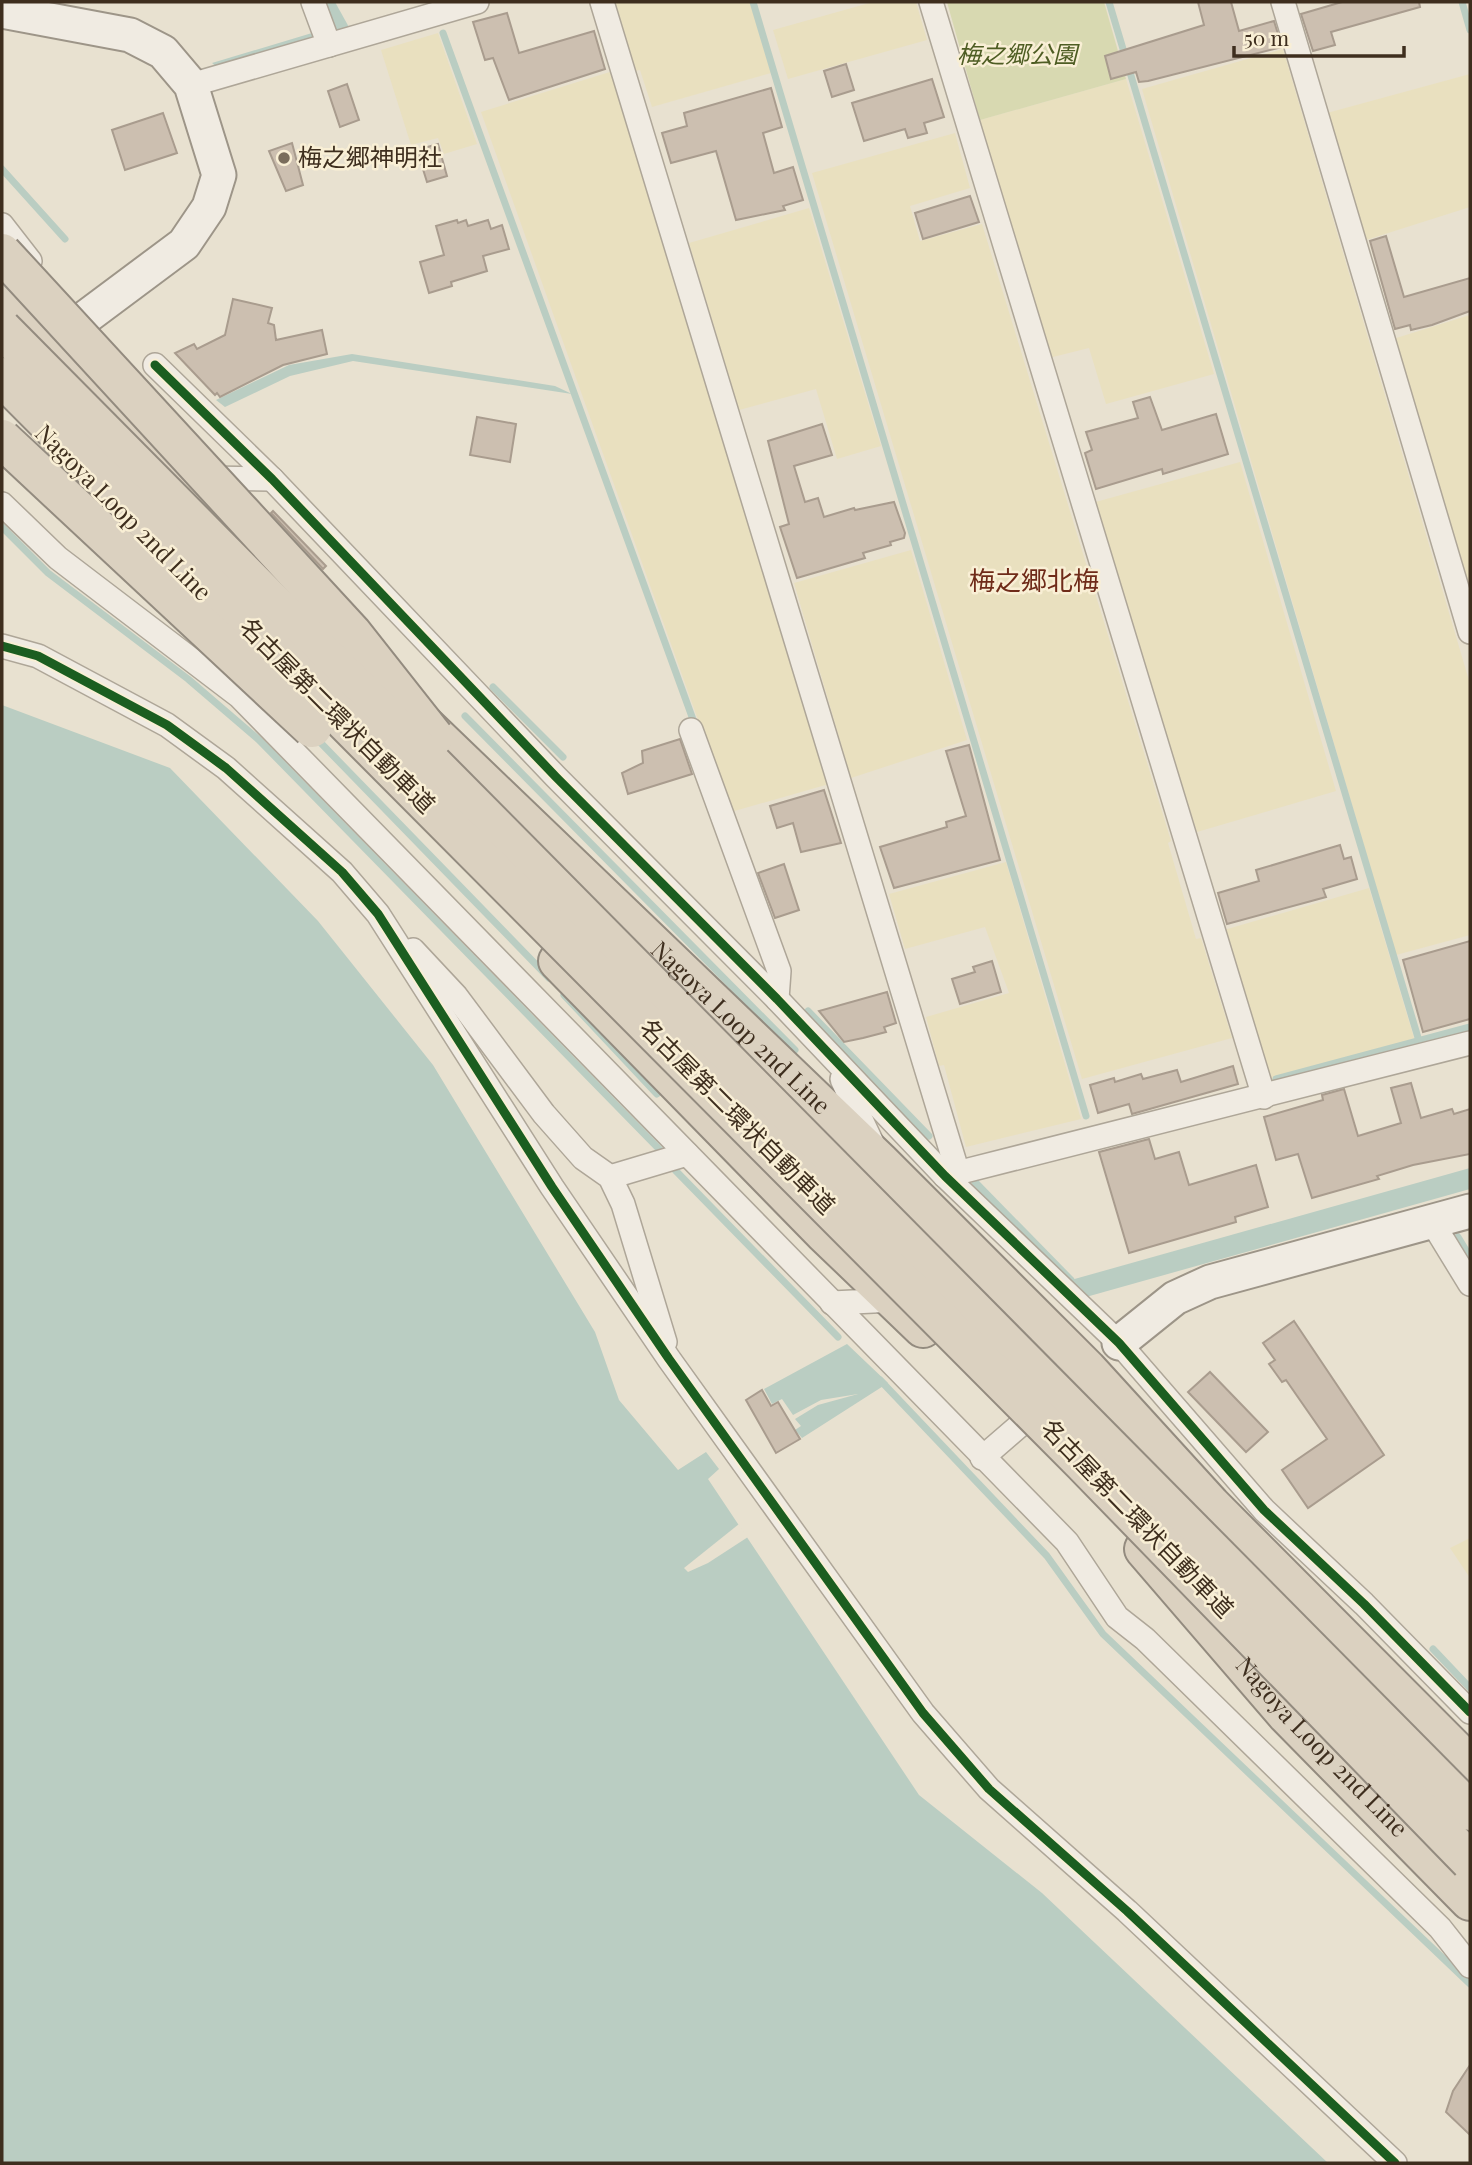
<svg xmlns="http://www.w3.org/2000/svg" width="1472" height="2165" viewBox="0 0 1472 2165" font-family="'Playfair Display','Noto Sans JP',serif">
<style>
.farmland{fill:#e9e0bf}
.green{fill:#d8d9b1}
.water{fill:#bacdc2}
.pier{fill:#e8e1d0}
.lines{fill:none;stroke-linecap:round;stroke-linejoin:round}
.stream{stroke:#bacdc2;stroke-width:7}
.building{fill:#ccbfb0;stroke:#a99c8e;stroke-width:2}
.street-casing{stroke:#aea698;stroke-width:26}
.secondary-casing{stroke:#9d9588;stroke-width:37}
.highway-casing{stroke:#938b7f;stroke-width:42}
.street{stroke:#f0ebe2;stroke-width:23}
.secondary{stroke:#f0ebe2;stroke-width:33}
.highway{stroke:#dbd1c0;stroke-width:38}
.highway-bridge-casing{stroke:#938b7f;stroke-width:42;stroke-linecap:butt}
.highway-bridge{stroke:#dbd1c0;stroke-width:38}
.cycleway-casing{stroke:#f9efd5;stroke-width:13}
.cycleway{stroke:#1b5e20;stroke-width:9}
.poi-dot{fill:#7a6d5c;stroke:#f9efd5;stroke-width:2.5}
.labels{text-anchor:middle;stroke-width:5;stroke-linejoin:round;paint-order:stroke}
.park-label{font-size:24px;font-style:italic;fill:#4e5d23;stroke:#f9efd5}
.poi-label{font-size:24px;fill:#3e2e1e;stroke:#f9efd5;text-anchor:start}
.street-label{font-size:24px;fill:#3e2e1e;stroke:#f9efd5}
.neighbourhood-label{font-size:26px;fill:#6f2b19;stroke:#f9efd5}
</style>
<rect width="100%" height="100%" fill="#e8e1d0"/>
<g class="farmland">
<path d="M615,2H750L771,73L652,107L640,70L635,71Z"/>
<path d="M873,2H916L927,40L788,79L773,30Z"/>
<path d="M438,33L477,144L444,154L438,138L411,145L381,50Z"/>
<path d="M1283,49L1470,684V935L1396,955L1142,89Z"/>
<path d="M613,71L829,784L731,812L481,112Z"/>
<path d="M1470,74V207L1363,241L1327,113Z"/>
<path d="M1126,79L1214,374L1106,404L1089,348L1049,358L980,120Z"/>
<path d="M955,133L970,188L910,206L920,241L982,224L1171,841L1168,843L1196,939L1201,938L1232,1038L1082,1079L812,173Z"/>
<path d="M809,208L881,446L837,459L816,389L739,410L689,243Z"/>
<path d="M1470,315V600L1393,339Z"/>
<path d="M1240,462L1336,791L1197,832L1092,503Z"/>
<path d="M911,550L967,740L851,778L794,583Z"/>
<path d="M1006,862L1081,1119L966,1147L944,1065L939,1066L926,1017L1009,993L985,927L905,949L889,894Z"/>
<path d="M1369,888L1417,1048L1276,1085L1269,1081L1224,930Z"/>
<path d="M1470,1538V1578L1450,1548Z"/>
</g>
<path class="green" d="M947,2H1104L1126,79L980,120Z"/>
<g class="water">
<path d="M326,2H335L350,29L337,32Z"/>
<path d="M312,33L314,39L218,68L212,63Z"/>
<path d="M352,354L555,386L572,394L353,361L290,376L225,407L216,400L289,365Z"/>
<path d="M2,705L170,768L318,921L433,1065L595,1332L619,1400L678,1470L706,1452L719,1469L708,1479L919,1795L1042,1893L1328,2163H2Z"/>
<path d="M1470,1168V1189L1086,1297L1071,1280Z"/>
<path d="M847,1344L888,1383L802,1438L795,1430L801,1426L795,1419L818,1405L858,1394L821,1400L793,1415L782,1399L772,1404L764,1389Z"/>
</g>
<path class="pier" d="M739,1524L748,1537L708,1563L688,1572L684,1568Z"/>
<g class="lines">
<g class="stream">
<path d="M753,2L1086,1116"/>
<path d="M1109,2L1419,1041"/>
<path d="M1462,2L1470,30"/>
<path d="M443,33L695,725"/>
<path d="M2,169L65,239"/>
<path d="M2,527L48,573L188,679L259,740L661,1151"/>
<path d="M493,687L563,757"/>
<path d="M465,716L795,1050"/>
<path d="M316,738L549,978"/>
<path d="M564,995L657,1094"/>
<path d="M808,1011L929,1136"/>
<path d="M1276,1079L1470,1027"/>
<path d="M675,1170L838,1337"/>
<path d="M975,1182L1071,1280"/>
<path d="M1458,1237L1470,1257"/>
<path d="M880,1380L1047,1556L1103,1634L1470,1984"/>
<path d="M1433,1649L1470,1688"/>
</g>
</g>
<g class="building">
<path d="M1198,2H1231L1239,31L1274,21L1282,47L1148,81L1139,82L1136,72L1111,79L1105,56L1204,25Z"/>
<path d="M1342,2H1419L1420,7L1331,32L1335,45L1313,51L1301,14Z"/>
<path d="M507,13L519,53L594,31L605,69L509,100L493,58L485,60L473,22Z"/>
<path d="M846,64L854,90L832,97L824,71Z"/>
<path d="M932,79L944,117L924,123L927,133L908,138L905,129L864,141L852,103Z"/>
<path d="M347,84L359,120L340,127L328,91Z"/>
<path d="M771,88L782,127L763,133L774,173L793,167L803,200L783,206L785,210L736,220L716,151L671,163L662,133L687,126L684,113Z"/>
<path d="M163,113L177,153L125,170L112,130Z"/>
<path d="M292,143L303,185L286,191L269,151Z"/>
<path d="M438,144L447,176L427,182L417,150Z"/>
<path d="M970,196L979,222L923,239L915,213Z"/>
<path d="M457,220L458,223L466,220L468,226L488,220L491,229L502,225L509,249L483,256L487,271L451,282L452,286L429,293L420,262L444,255L436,226Z"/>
<path d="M1386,236L1404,297L1470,278V311L1432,325L1411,330L1410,325L1395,329L1370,241Z"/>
<path d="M233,299L272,308L268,323L274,325L276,340L322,330L327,354L283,365L220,397L217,393L215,395L175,353L194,344L197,349L225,335Z"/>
<path d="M1150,397L1162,430L1216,414L1228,454L1163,474L1162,469L1096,489L1085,453L1092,450L1086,432L1138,418L1133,402Z"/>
<path d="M477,417L516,424L510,462L470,455Z"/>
<path d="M822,424L832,455L794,466L805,502L818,498L824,517L854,508L855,510L894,502L905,533L904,538L890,542L891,545L863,553L865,558L797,578L780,527L789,524L768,441Z"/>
<path d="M273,511L326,566L323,569L271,513Z"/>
<path d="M680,739L692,774L628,794L622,773L643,763L642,751Z"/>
<path d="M969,745L1000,860L894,888L880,847L947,827L946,822L966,816L946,751Z"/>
<path d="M824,790L841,843L801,852L793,823L777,828L770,806Z"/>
<path d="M1340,845L1344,859L1351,857L1357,879L1323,889L1326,897L1227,924L1218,893L1259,881L1256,870Z"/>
<path d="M784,864L799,910L775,918L758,873Z"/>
<path d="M1470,941V1019L1423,1032L1403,960Z"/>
<path d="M992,961L1001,992L960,1004L952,979L975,972L973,967Z"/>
<path d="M887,992L896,1023L884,1027L886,1032L863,1038L844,1042L819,1011Z"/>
<path d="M1233,1066L1238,1084L1132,1114L1129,1104L1098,1113L1090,1085L1114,1078L1115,1082L1141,1074L1143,1079L1177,1070L1181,1082Z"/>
<path d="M1411,1083L1421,1118L1452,1109L1454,1114L1470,1109V1154L1413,1165L1377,1176L1379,1179L1312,1198L1298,1154L1276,1160L1264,1117L1323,1100L1322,1095L1344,1089L1358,1136L1401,1123L1391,1088Z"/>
<path d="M1149,1139L1155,1159L1179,1152L1189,1185L1256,1165L1268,1207L1235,1217L1236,1222L1129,1253L1099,1152Z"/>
<path d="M1294,1321L1384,1455L1308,1508L1282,1470L1327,1439L1286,1380L1282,1382L1269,1364L1275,1360L1263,1343Z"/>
<path d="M1210,1372L1268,1432L1246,1452L1188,1392Z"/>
<path d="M762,1390L771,1406L778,1402L800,1439L776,1453L746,1400Z"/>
<path d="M1470,2065V2135L1446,2112L1453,2091Z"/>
</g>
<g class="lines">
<g class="street-casing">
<g id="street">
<path d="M313,2L329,45"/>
<path d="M602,2L958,1173"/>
<path d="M931,2L1264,1097"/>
<path d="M1283,2L1470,632"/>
<path d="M191,85L477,2"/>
<path d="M2,225L30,261"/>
<path d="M155,365L272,479L556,777L777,999L945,1176L1119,1343L1264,1510L1364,1604L1470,1712"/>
<path d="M205,478L272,479"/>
<path d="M2,504L58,558L239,696L1067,1542L1117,1617L1145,1639L1440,1928L1470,1966"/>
<path d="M2,646L38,656L167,725L226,768L342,872L378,914L552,1187L669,1359L923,1713L989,1789L1127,1911L1395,2163"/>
<path d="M691,730L779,971L777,999"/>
<path d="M413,950L456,996L544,1114L583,1158L610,1177L623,1204L665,1342"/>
<path d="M842,1079L872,1143"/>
<path d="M945,1176L1470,1043"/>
<path d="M610,1177L687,1154"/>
<path d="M1432,1222L1470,1284"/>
<path d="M832,1303L894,1300"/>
<path d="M982,1458L1041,1407"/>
</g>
</g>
<g class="secondary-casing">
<g id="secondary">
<path d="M2,11L130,35L163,52L191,85L219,175L209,207L184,244L50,344"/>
<path d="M1119,1343L1175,1298L1210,1282L1470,1211"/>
</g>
</g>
<g class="highway-casing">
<g id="highway">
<path d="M2,298L287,589"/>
<path id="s1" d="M412,713L880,1162L1087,1369L1211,1505L1470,1765"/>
<path d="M558,961L824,1233L923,1328"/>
<path id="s2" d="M1144,1549L1287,1715L1470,1901"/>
</g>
</g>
<use href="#street" class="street"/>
<use href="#secondary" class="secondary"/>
<use href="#highway" class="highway"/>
<g class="highway-bridge-casing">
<g id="highway-bridge">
<path d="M2,253L352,633L434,737"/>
<path d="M2,329L1470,1811"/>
<path d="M2,377L1083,1463L1470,1861"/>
<path d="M2,439L312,728"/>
</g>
</g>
<use href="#highway-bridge" class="highway-bridge"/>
<g class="cycleway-casing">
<g id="cycleway">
<path d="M155,365L272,479L556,777L777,999L945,1176L1119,1343L1264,1510L1364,1604L1470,1712"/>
<path d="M2,646L38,656L167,725L226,768L342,872L378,914L552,1187L669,1359L923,1713L989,1789L1127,1911L1395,2163"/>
</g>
</g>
<use href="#cycleway" class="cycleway"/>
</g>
<circle class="poi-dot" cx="284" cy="158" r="7"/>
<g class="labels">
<g class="park-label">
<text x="1017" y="63">梅之郷公園</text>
</g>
<g class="poi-label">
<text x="298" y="166">梅之郷神明社</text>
</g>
<g class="street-label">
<text transform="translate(123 513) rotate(45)" y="8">Nagoya Loop 2nd Line</text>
<text transform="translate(337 716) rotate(45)" y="8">名古屋第二環状自動車道</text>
<text dy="8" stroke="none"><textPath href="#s1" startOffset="455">Nagoya Loop 2nd Line</textPath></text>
<text transform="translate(737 1117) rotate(45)" y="8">名古屋第二環状自動車道</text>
<text transform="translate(1137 1519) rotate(46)" y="8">名古屋第二環状自動車道</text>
<text dy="8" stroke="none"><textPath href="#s2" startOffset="266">Nagoya Loop 2nd Line</textPath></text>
</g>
<g class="neighbourhood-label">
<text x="1034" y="590">梅之郷北梅</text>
</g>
</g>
<rect width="1472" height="2165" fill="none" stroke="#3e2e1e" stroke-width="7"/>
<path d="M1234 46v10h170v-10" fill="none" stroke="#3e2e1e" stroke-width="3.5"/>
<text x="1244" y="46" font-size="21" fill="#3e2e1e" stroke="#f9efd5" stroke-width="5" paint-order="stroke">50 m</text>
</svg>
